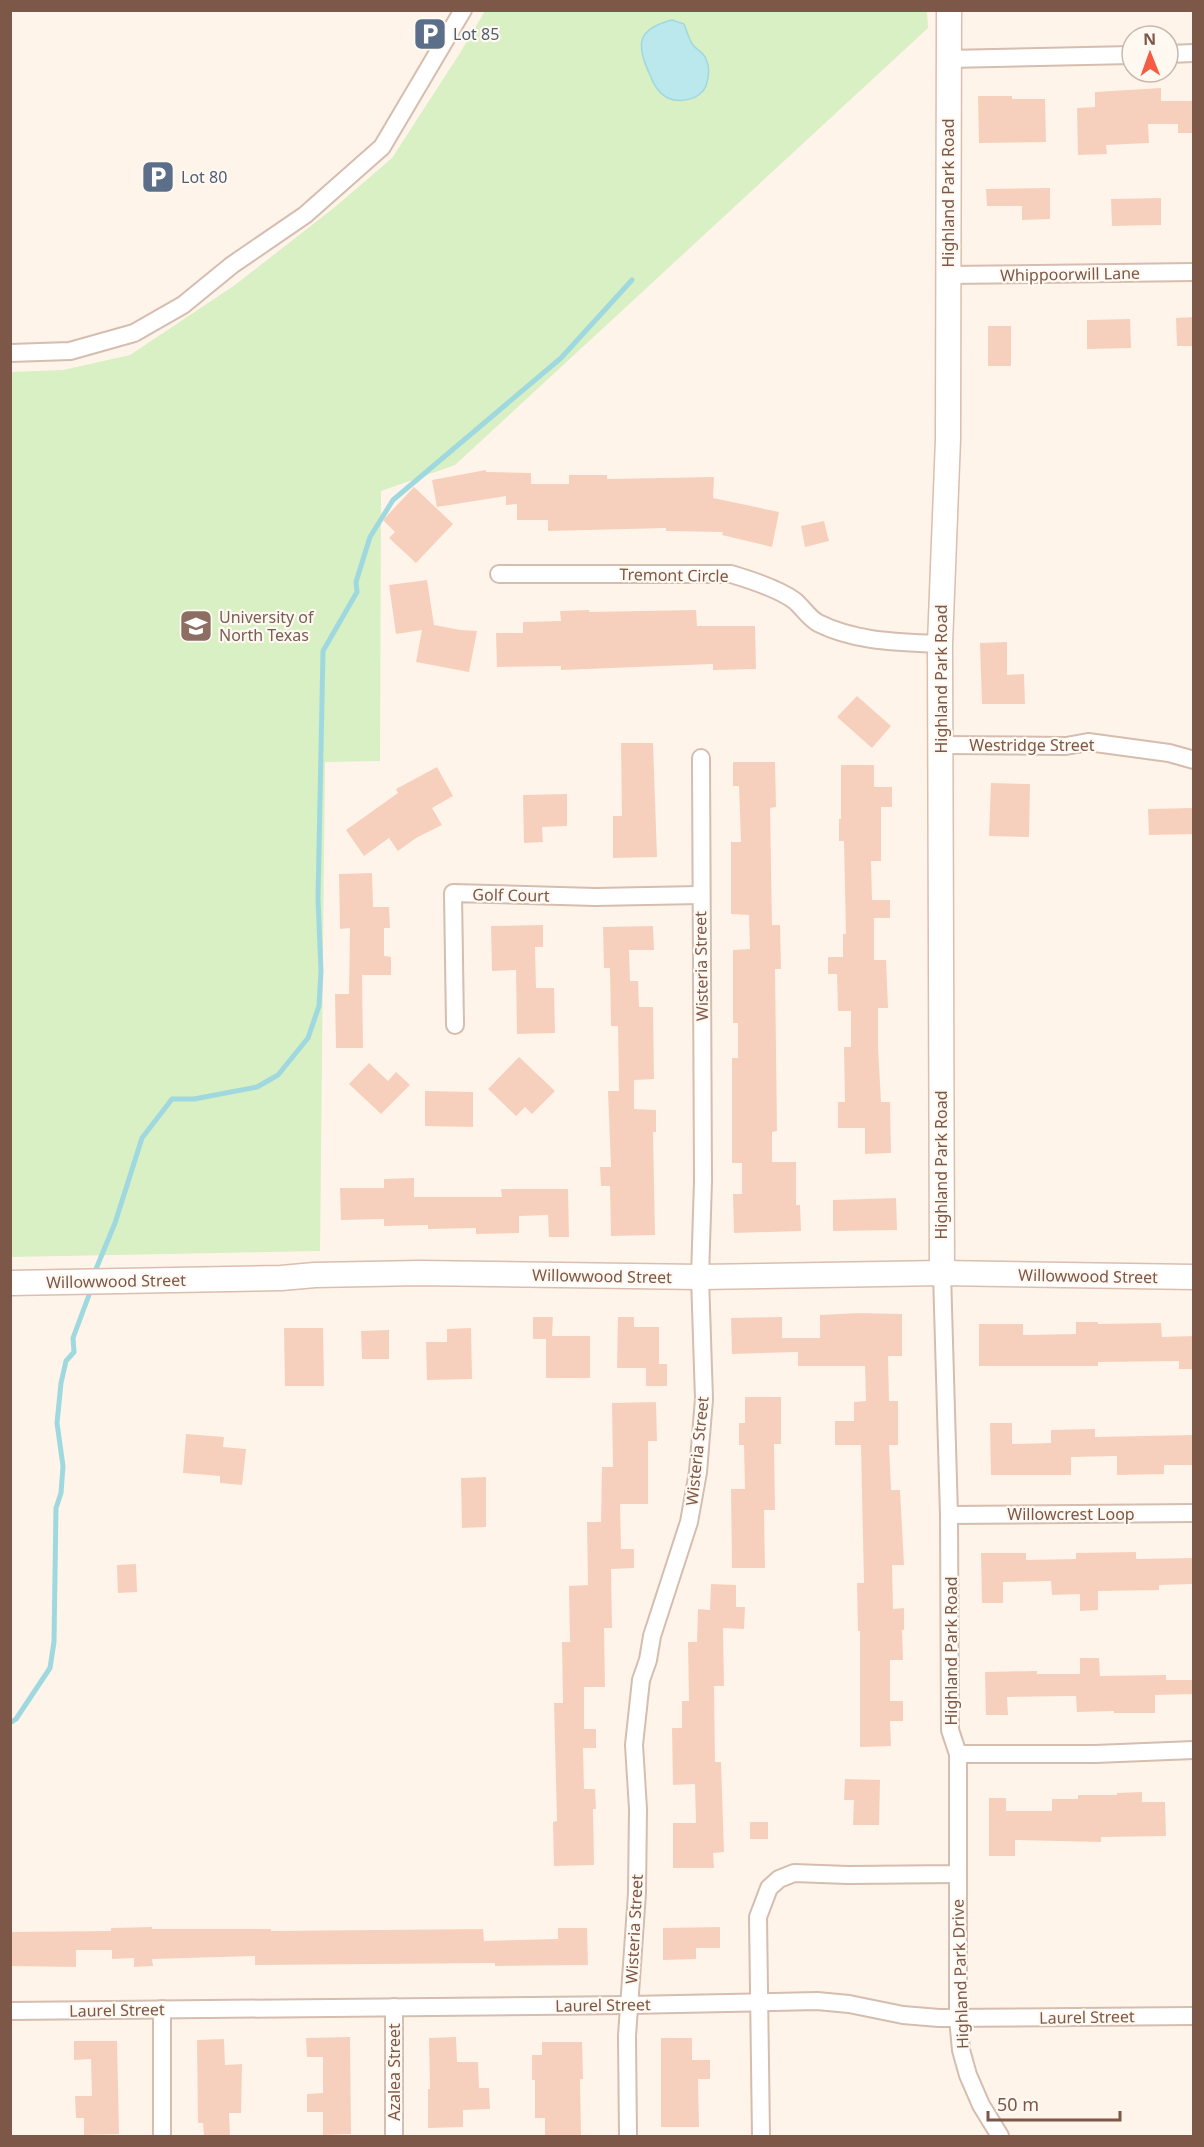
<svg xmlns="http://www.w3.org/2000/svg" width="1204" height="2147" viewBox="0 0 1204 2147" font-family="'Noto Sans',sans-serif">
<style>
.green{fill:#d9efc4}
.water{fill:#bae8ec;stroke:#9fd9df;stroke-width:1.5}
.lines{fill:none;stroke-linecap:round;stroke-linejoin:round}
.stream{stroke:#9fd9df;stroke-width:5}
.building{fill:#f7d0bd}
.street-casing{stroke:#d5bdaf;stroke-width:20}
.secondary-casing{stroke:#dbbeae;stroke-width:27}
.street{stroke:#fff;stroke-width:16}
.secondary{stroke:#fff;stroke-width:24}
.labels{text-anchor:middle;stroke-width:4.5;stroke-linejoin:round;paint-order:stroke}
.service-label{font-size:16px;fill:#4e5e75;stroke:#fff9f1;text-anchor:start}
.street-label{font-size:16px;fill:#7d5748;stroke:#fff9f1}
.education-label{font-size:16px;fill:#785e54;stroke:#fff9f1;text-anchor:start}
</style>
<rect width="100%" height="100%" fill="#fff4e9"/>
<path class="green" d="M485,11H927L928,28L455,465L381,491L380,761L325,762L320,1251L11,1257L10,372L63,370L130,355L235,285L335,207L392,158L460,53Z"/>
<path class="water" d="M672,20L684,24C687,31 689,40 693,45C697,50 704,53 706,59C710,67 709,77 706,86C700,100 679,104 666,97C657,92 653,83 650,75C636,45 636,29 672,20Z"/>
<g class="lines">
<g class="stream">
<path d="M96,1269L115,1223L142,1138L172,1099H194L257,1087L278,1075L308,1038L319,1006L321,971L318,899L323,651L357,592L356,582L370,537L393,500L561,358L632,280"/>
<path d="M10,1723L16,1719L50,1668L54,1642L56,1508L61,1493L63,1466L57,1423L61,1383L66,1361L74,1352L73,1338L89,1295"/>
</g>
</g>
<g class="building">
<path d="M1161,88V101H1194V133H1178V124H1148L1149,143L1106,145L1107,154L1078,155L1077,108L1095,107V92Z"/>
<path d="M978,96H1012V99H1045L1046,142L979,143Z"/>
<path d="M1050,188V219L1022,220V206H987L986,189Z"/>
<path d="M1161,198V225L1112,226L1111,199Z"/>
<path d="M1194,317V346H1177L1176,318Z"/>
<path d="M1130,319L1131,348L1087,349V320Z"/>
<rect x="988" y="326" width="23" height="40"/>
<path d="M486,470V472L531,473V484H569V475H607V479L714,477L713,498L779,512L772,547L722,535L723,532L666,531V528L548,531V520H517V504L506,505V496L437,507L432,480Z"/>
<path d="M414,487L453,524L416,563L389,538L395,532L383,520Z"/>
<path d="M824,521L829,541L805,547L801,526Z"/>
<path d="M427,580L434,625L461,630L477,631L469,672L416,662L422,630L396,634L389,585Z"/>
<path d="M589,610V612L696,610L697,626H755L756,669L713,670V664L561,670V666L497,667L496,633H523V622L561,621L560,611Z"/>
<path d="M1007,642V675L1024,674L1025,704H982L980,643Z"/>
<path d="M857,696L891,726L872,748L837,717Z"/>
<path d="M621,743H653L657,857L613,858V816H622Z"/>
<path d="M733,762H775L776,807L770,808L772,925H780L781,969H775L777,1131L772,1132V1162H796V1205H800L801,1231L734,1233L733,1194H742V1163H732V1058H738V1023H733V950L750,949L749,915L731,914V842H741L739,786H733Z"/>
<path d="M841,765H874V787H892V807H881V861H871L872,900H890V918H874V960H886L888,1008H878V1047L881,1102H890L891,1153L865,1154V1128H838V1102H845L844,1047H851V1011H838L837,974H828V957H843V934H846L844,841H839V819H841Z"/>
<path d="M437,767L453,796L432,808L442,825L416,838L398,851L389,838L364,856L346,830L398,793L396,789Z"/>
<path d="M991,783L1030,784L1029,837L989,836Z"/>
<path d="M567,794V826L542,827L543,842L524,843L523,795Z"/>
<path d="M1194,808V834L1149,835L1148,809Z"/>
<path d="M372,873L373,907H389L390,928H384V956L391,957V975H362L363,1048H336L335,994H349L350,928L340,929L339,874Z"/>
<path d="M543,925V947H535L536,988H554L555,1033L517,1034L516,970L492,971L491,926Z"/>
<path d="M653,926L654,950H629L630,981H638L639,1007H653L654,1079L634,1080V1109L656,1110V1132H653L655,1235L611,1236L610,1186H601L600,1167H611L608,1091H619L618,1026H611L610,968H604L603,927Z"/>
<path d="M519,1057L555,1091L532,1114L525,1107L516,1116L488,1089Z"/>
<path d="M369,1063L388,1081L396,1072L410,1085L381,1114L349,1084Z"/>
<path d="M425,1091L473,1092V1127L425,1126Z"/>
<path d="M414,1178V1197H502L501,1189H568L569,1237H549L548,1215L519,1216V1233L476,1234V1228L428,1229V1225L384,1226V1219L341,1220L340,1188H384V1179Z"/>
<path d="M896,1198L897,1230L833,1231V1200Z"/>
<path d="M859,1313L902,1314V1356H888L889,1401H898V1445H889L891,1490H900L904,1565H892L893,1609L904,1608V1630H902L903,1660H890V1701H903V1721H890L891,1746L860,1747V1631H858L857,1583H864L861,1445H835V1421H854V1402L866,1401L865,1366H798V1352L732,1354L731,1318L782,1317V1338H820V1315Z"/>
<path d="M533,1317H553L552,1336H590V1378H546V1339H533Z"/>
<path d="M618,1317H634V1327H659V1364H667V1386H646V1368H617Z"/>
<path d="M1076,1322H1098V1324L1161,1323L1162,1337L1194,1336V1369H1179V1361L1098,1362V1366H979V1324H1023V1335L1076,1334Z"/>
<path d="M284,1328H323L324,1386H285Z"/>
<path d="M471,1328L472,1379L427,1380L426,1342H447V1329Z"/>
<path d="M389,1330V1359H362L361,1331Z"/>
<path d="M745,1397H781V1444H774L775,1510H764L765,1568H732L731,1489H745L744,1445H739V1423H745Z"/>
<path d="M656,1402L657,1441H648V1504H620L621,1549H634V1568L611,1569L612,1628H604L605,1687H584V1729H596V1748H583L584,1789H595L596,1809H593L594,1865L554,1866L553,1822L557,1821L554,1703H563L562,1642H570L569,1586L588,1585L587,1522H601L602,1467H613L612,1403Z"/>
<path d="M990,1423H1012V1444L1051,1443V1430L1095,1429V1437L1194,1435V1465H1164V1474L1117,1475V1456L1071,1457V1475H991Z"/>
<path d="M186,1434L224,1437L223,1447L246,1449L242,1485L220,1483V1476L183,1473Z"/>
<path d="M486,1477V1527L462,1528L461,1478Z"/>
<path d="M1136,1552V1559L1194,1558V1584L1159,1585V1590L1098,1591V1610L1080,1611V1594L1052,1595L1051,1581L1003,1582V1603H982L981,1553H1026V1560L1076,1559V1553Z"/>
<path d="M136,1564L137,1592L118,1593L117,1565Z"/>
<path d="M711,1584L736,1585V1607H745L744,1629L723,1628L724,1686H714L715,1762H721L724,1852L713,1853L714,1868H673V1823H696L695,1784L673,1785L672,1728H682V1701H689L688,1642H697L698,1609L710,1610Z"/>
<path d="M1080,1658H1099L1100,1676L1166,1675V1680H1194V1694L1155,1695V1713H1114V1711L1077,1712L1076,1696L1007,1697L1008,1715H986L985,1672L1037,1671V1674H1080Z"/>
<path d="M845,1779L880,1780L879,1825H853L854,1800H844Z"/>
<path d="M1142,1792V1802H1165L1166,1836L1101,1837V1842L1015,1840V1856H989V1798H1006V1811H1052V1799H1078V1795H1117V1793Z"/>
<rect x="750" y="1822" width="18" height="17"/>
<path d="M152,1927V1929H271V1931L483,1929L484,1941L558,1939V1928H587L588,1965L495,1966V1963L255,1965V1956L152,1959L153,1966L134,1967V1958L112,1959V1950H76V1967L10,1966V1932L111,1931V1928Z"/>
<path d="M720,1927V1948H696V1959L663,1960V1928Z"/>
<path d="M350,2037L351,2134L323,2135V2112H307V2094L323,2093V2057H307L306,2038Z"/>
<path d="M456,2037L457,2062H478L479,2088H489L490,2109L463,2110V2127L428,2128V2089H430L429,2038Z"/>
<path d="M661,2038H692V2060H710V2079H698L699,2127H661Z"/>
<path d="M224,2039L225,2065L242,2064L241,2113H229L230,2135L204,2136L203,2123H198L197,2040Z"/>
<path d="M74,2041H117L119,2134L84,2135V2118H76L75,2096H92L91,2059L74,2060Z"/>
<path d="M542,2042H582L583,2079H580L581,2135L545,2136V2118H535V2080H532V2055H542Z"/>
</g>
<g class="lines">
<g class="street-casing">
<g id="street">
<path d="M1168,54L1194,53"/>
<path d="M948,59L1132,55"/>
<path d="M947,275L1194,272"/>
<path d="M10,353L70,351L134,333L183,305L232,265L305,215L382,147L463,10"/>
<path d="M499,574H731C751,580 779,589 795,601C803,608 809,618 818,623C856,642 898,642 940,644"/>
<path d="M941,745L1066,746L1088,742L1169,753L1194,760"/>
<path d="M455,1025L453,893L595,897L700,895"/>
<path d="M949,1515L1194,1513"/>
<path d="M958,1754H1095L1194,1750"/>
<path d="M958,1874V2018L961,2050L968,2075L981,2105L1000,2136"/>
<path d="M394,2007V2136"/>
<path d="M162,2009V2136"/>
<path d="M10,2011L629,2005L817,2001L849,2004L903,2015L939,2018L1194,2016"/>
<path d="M628,2136L627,2036L637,1893L638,1809L634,1745L641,1680L648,1660L652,1636L689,1522L698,1472L704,1399L700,1277L703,1181L701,758"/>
<path d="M761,2136L758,1917L769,1888L779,1879L794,1873L848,1875L958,1874V1754L950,1730L949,1515L942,1273"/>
</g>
</g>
<g class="secondary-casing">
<g id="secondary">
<path d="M942,1273L940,644L948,439L949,10"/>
<path d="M10,1283L281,1278L315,1275L420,1273L700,1277L942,1273L1194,1277"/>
</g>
</g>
<use href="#street" class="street"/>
<use href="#secondary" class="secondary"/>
</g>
<defs>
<g id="parking-square" transform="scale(1.725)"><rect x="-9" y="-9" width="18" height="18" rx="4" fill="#5c6f8a" stroke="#fff9f1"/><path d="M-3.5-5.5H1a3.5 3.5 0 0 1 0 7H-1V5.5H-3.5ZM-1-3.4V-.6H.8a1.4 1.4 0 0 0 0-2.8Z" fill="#fff"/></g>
<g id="university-square" transform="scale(1.725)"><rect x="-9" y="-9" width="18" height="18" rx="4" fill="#8d6e63" stroke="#fff9f1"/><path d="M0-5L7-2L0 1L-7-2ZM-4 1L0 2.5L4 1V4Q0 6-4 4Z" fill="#fff"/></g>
</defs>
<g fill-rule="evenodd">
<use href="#parking-square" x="430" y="34"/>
<use href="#parking-square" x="158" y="177"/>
<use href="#university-square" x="196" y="626"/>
</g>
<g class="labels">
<g class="service-label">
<text x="453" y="40">Lot 85</text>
<text x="181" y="183">Lot 80</text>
</g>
<g class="street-label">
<text transform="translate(948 193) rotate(-90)" y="6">Highland Park Road</text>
<text transform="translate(1070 274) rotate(-1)" y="6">Whippoorwill Lane</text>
<text transform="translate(674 575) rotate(1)" y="6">Tremont Circle</text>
<text transform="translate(941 679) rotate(-90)" y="6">Highland Park Road</text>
<text x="1032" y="751">Westridge Street</text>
<text transform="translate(511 895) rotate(1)" y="6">Golf Court</text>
<text transform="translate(701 966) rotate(-91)" y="6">Wisteria Street</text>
<text transform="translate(941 1165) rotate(-90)" y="6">Highland Park Road</text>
<text transform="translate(602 1276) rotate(1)" y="6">Willowwood Street</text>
<text transform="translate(1088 1276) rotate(1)" y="6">Willowwood Street</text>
<text transform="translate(116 1281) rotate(-1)" y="6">Willowwood Street</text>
<text transform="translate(697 1451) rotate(-84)" y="6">Wisteria Street</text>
<text x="1071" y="1520">Willowcrest Loop</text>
<text transform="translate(951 1651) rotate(-90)" y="6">Highland Park Road</text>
<text transform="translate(634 1929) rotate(-87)" y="6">Wisteria Street</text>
<text transform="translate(960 1974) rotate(-92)" y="6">Highland Park Drive</text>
<text transform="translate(603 2005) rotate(-1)" y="6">Laurel Street</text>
<text transform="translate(117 2010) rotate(-1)" y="6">Laurel Street</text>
<text transform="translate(1087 2017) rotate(-1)" y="6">Laurel Street</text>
<text transform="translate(394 2072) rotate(-90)" y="6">Azalea Street</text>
</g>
<g class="education-label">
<text x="219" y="623">University of<tspan x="219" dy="18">North Texas</tspan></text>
</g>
</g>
<rect width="1204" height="2147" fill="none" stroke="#7d5748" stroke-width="24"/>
<g transform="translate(1150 54) rotate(359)"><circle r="28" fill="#fff9f1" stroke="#cbb8ad" stroke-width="1.5"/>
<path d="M0-4.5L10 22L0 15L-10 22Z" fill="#f55c41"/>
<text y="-9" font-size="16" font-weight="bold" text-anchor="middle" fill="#7d5748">N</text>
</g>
<path d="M988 2111v9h132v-9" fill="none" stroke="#7d5748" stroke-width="3"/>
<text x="997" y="2111" font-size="18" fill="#7d5748" stroke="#fff9f1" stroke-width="4.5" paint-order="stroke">50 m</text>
</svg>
